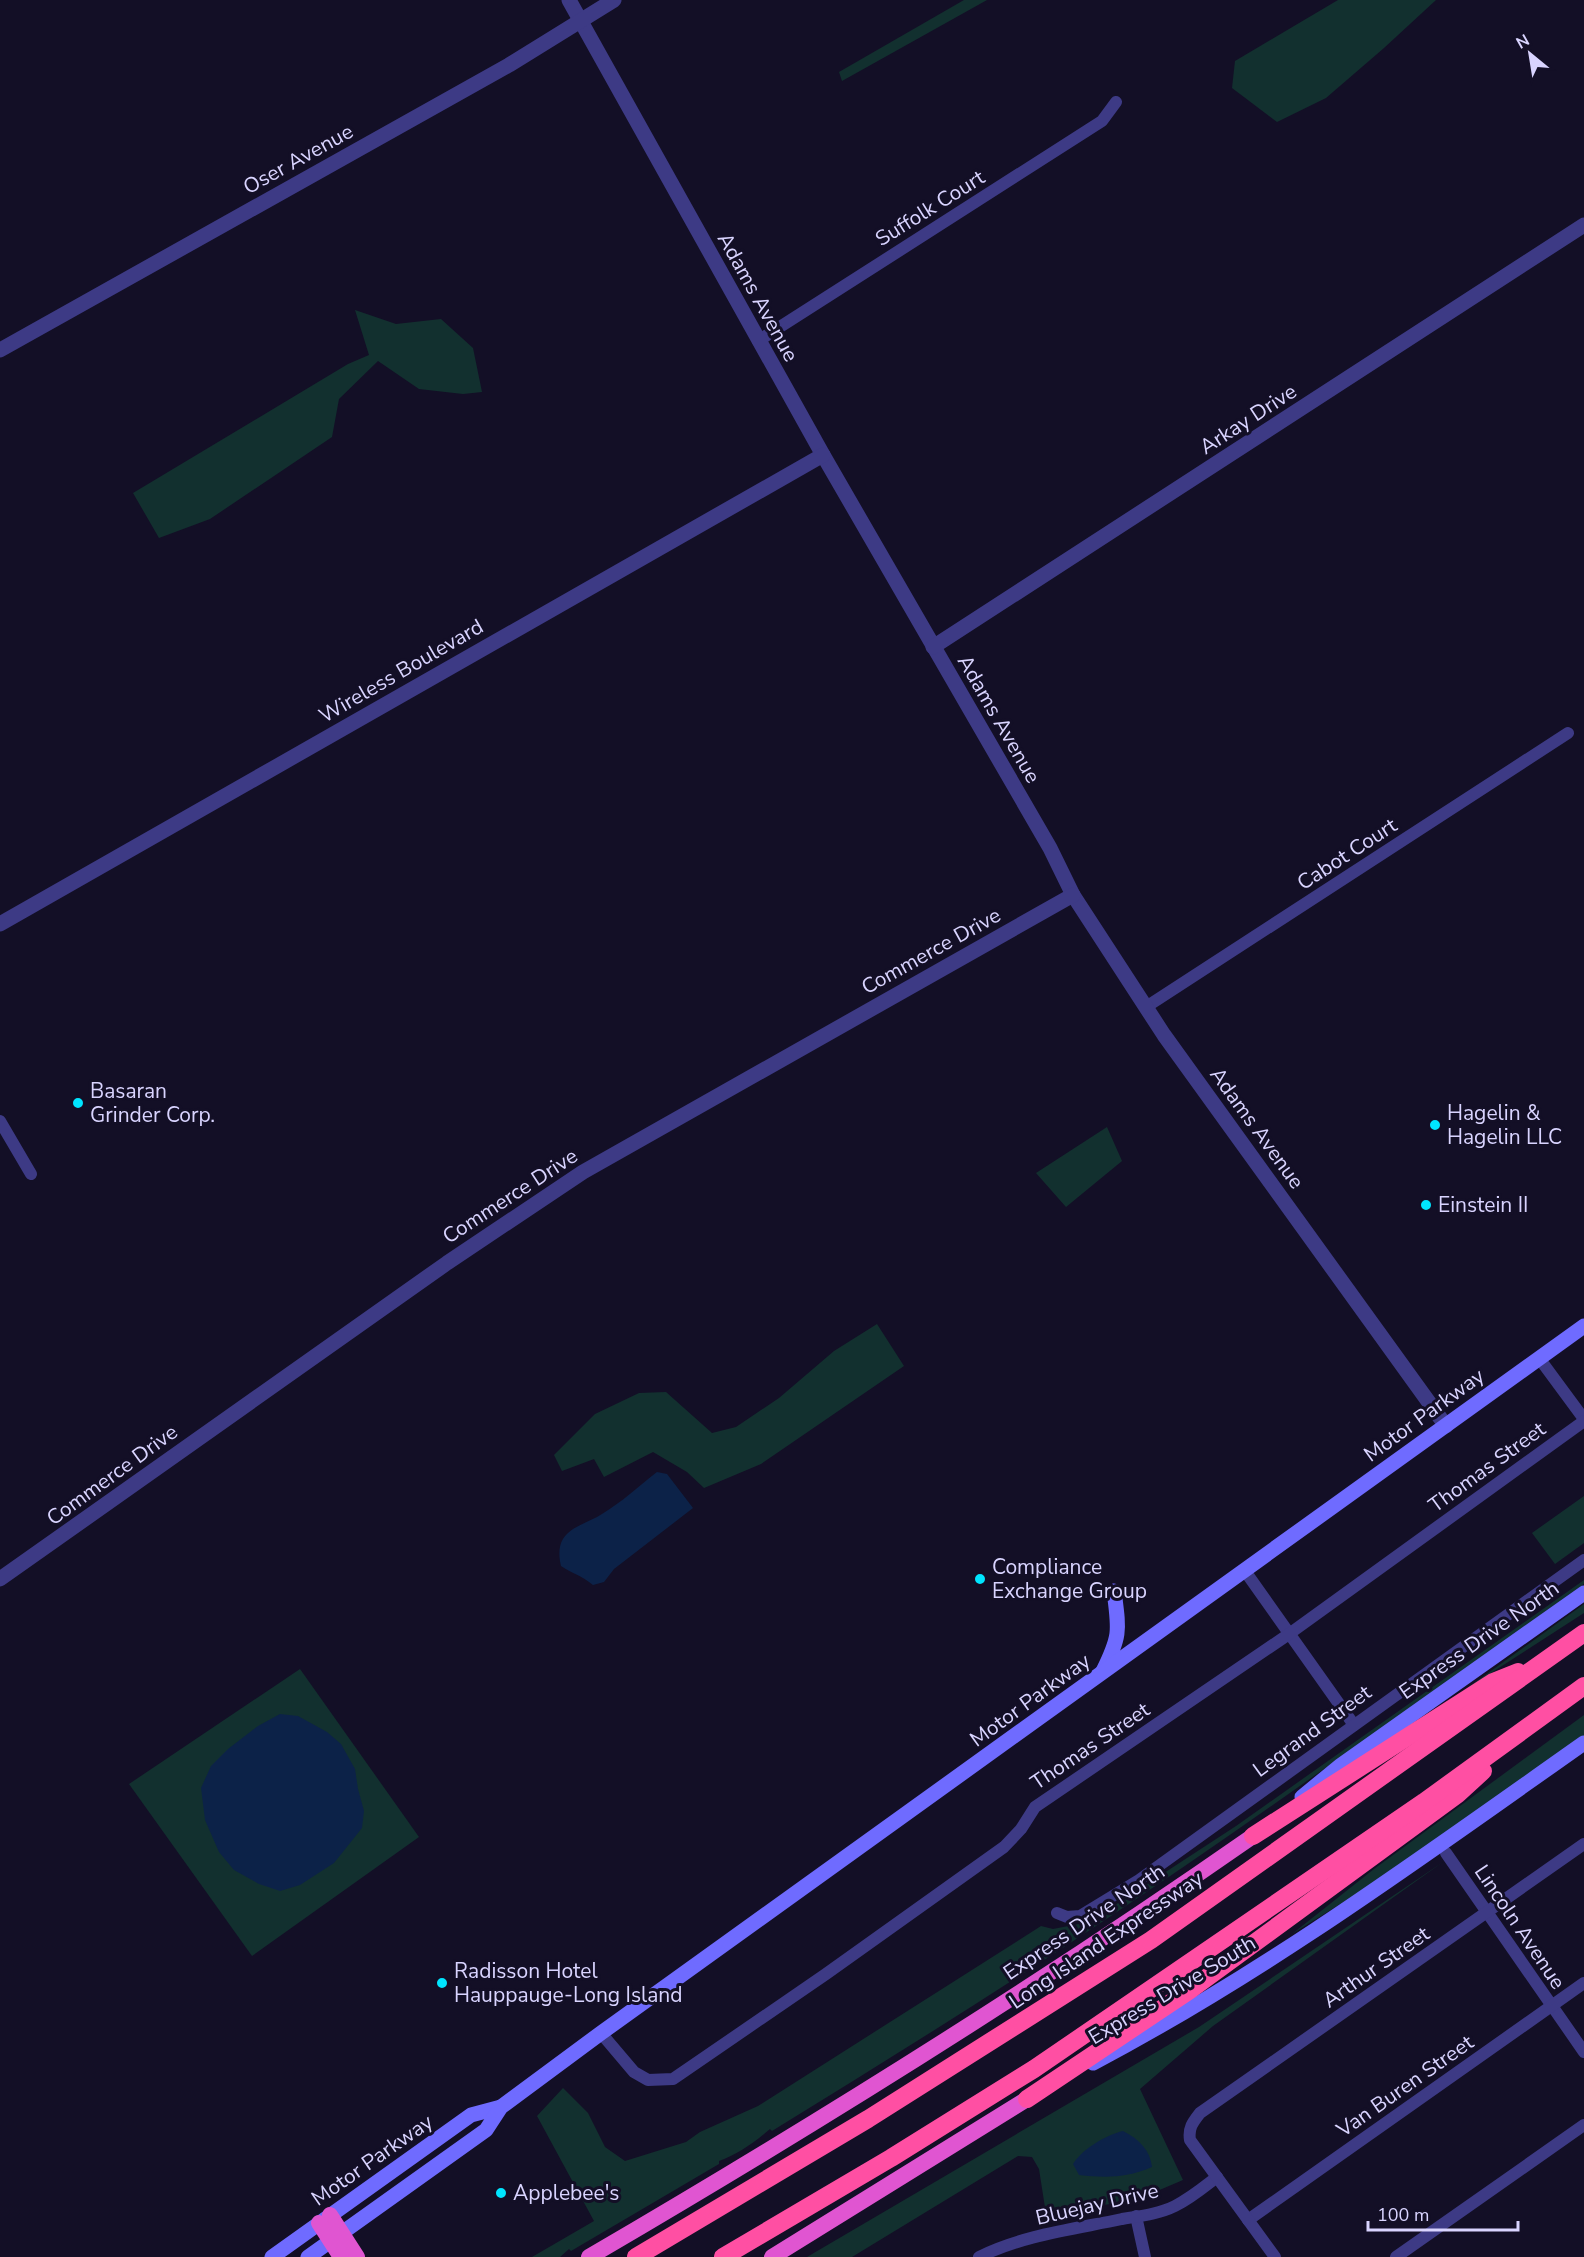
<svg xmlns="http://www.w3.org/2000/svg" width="1584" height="2257" viewBox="0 0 1584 2257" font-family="'Nunito Sans',sans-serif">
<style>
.green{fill:#12302f}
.water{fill:#0c2248}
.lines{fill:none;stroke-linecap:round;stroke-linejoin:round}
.minor{stroke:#3d3a85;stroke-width:12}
.tertiary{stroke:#3d3a85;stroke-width:15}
.secondary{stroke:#6f6bff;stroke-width:15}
.trunk{stroke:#e055d1;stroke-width:16}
.motorway{stroke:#ff4fa3;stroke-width:18}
.poi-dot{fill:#00e5ff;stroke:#130f26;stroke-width:2}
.labels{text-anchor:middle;stroke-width:6;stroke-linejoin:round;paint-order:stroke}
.street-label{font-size:21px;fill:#d9d4ff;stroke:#130f26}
.poi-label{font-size:21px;fill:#d9d4ff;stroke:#130f26;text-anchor:start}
</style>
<rect width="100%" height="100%" fill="#130f26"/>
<g class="green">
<path d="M964,0H987L842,81L839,72Z"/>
<path d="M1338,0H1436L1384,48L1326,98L1277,122L1232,88L1235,61Z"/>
<path d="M355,310L396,324L441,319L473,348L482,392L463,394L419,389L378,361L339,399L332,437L210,519L159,538L133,493L348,364L369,355Z"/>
<path d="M1107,1127L1122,1161L1066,1207L1036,1173Z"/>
<path d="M877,1324L904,1366L761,1464L704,1488L687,1472L653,1452L604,1477L594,1459L562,1471L554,1455L595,1414L639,1393L666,1392L712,1433L736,1427L779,1398L834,1351Z"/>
<path d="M1584,1496V1543L1555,1564L1532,1533Z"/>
<path d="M1584,1580V1584C1422,1698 1262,1816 1096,1926C990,1996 881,2064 772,2131L770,2129C755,2142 737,2155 719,2161V2164L571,2251L569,2249L560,2257H532L594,2221L537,2116L563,2088L588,2113L605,2147L625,2161L686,2142L700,2132L758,2106L1041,1926L1053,1929L1089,1922L1236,1826Z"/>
<path d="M1584,1604V1613L1463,1691Z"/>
<path d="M300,1669L419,1837L252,1956L129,1784Z"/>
<path d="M1584,1715V1736L1382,1878L1292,1934L1374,1869Z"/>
<path d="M1443,1862L1213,2026L1140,2089L1183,2180L1136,2200L1046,2214L1039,2169L1032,2157L1018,2156L852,2257H807L1199,2027Z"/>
</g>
<g class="water">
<path d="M657,1472L667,1474L693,1508L614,1569L604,1582L593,1585C581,1575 573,1574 561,1566C559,1558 558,1547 563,1539C571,1526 590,1522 602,1514C622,1502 639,1486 657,1472Z"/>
<path d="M280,1714L298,1716L327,1732L341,1744L355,1769L358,1789L364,1811L362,1828L334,1863L300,1885L280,1891L259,1884L234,1870L219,1852L205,1820L201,1788L211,1766L228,1749L258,1726Z"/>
<path d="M1123,2131C1139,2139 1150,2150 1152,2167C1127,2178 1105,2178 1079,2175L1073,2164C1082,2149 1106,2135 1123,2131Z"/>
</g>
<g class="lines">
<g class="minor">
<path d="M758,341L1102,121L1116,102"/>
<path d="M1146,1007L1568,733"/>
<path d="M0,1121L31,1174"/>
<path d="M1539,1358L1584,1419"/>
<path d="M1245,1571L1354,1725"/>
<path d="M1446,1853L1584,2052"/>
<path d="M1057,1913L1067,1917L1080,1916L1139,1880L1584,1560"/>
<path d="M601,2033L634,2072L648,2080L673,2079L826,1974L1004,1847L1021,1829L1035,1807L1289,1634L1584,1421"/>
<path d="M1136,2216L1145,2257"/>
<path d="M1248,2220L1584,1983"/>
<path d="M979,2257C1023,2235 1075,2229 1122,2219C1140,2216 1159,2214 1175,2206C1191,2198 1204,2187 1217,2177"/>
<path d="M1275,2257L1190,2140C1188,2128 1193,2122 1200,2113L1584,1844"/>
<path d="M1396,2257L1584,2125"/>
</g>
<g class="tertiary">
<path d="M569,0L823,455L1050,848L1073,895L1164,1035L1446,1426"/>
<path d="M0,350L509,65L614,0"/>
<path d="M933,647L1584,225"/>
<path d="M0,924L823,455"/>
<path d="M0,1579L447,1263L583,1172L1073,895"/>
</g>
<g class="secondary">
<path d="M1103,1671C1121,1635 1119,1630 1114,1591"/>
<path d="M1302,1797L1341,1765L1584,1593"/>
<path d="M1093,2063C1266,1972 1425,1855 1584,1743"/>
<path d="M272,2257L471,2115L501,2107"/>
<path d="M308,2257L486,2130L501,2107L601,2033L1584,1326"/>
</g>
<g class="trunk">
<path d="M330,2215L357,2257"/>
<path d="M319,2223L341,2257"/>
<path d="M589,2257C815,2125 1038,1986 1253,1836"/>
<path d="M772,2257L1027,2099"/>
</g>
<g class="motorway">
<path d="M1253,1836L1493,1682L1518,1672"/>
<path d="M1027,2099L1190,1990L1458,1794L1483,1771"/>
<path d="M636,2257L868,2119L1151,1940L1584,1633"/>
<path d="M723,2257L891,2158L1034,2069L1424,1802L1584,1686"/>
</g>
</g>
<g class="poi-dot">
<circle cx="78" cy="1103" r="6"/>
<circle cx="1435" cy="1125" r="6"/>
<circle cx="1426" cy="1205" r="6"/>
<circle cx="980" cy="1579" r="6"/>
<circle cx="442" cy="1983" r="6"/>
<circle cx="501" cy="2193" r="6"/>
</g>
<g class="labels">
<g class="street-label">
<text transform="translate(298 159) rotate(-29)" y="7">Oser Avenue</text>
<text transform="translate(930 208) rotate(-32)" y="7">Suffolk Court</text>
<text transform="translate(758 297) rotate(61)" y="7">Adams Avenue</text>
<text transform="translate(1248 419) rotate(-33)" y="7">Arkay Drive</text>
<text transform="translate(401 671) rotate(-30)" y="7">Wireless Boulevard</text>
<text transform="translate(999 719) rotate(60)" y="7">Adams Avenue</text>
<text transform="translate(1347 854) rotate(-33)" y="7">Cabot Court</text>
<text transform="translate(931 951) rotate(-29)" y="7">Commerce Drive</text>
<text transform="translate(1257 1128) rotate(54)" y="7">Adams Avenue</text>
<text transform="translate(510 1196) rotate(-33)" y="7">Commerce Drive</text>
<text transform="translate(1424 1415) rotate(-36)" y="7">Motor Parkway</text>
<text transform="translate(1487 1467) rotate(-36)" y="7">Thomas Street</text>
<text transform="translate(112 1475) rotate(-36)" y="7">Commerce Drive</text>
<text transform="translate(1479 1640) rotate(-35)" y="7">Express Drive North</text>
<text transform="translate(1030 1700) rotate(-36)" y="7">Motor Parkway</text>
<text transform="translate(1312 1731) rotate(-36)" y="7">Legrand Street</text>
<text transform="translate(1090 1746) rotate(-34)" y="7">Thomas Street</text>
<text transform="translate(1084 1922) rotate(-34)" y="7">Express Drive North</text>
<text transform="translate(1520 1927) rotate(56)" y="7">Lincoln Avenue</text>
<text transform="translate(1106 1940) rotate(-34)" y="7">Long Island Expressway</text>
<text transform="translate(1376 1967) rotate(-35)" y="7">Arthur Street</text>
<text transform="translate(1172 1990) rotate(-31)" y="7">Express Drive South</text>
<text transform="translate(1405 2086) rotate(-35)" y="7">Van Buren Street</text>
<text transform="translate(372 2160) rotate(-35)" y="7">Motor Parkway</text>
<text transform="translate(1097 2204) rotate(-13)" y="7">Bluejay Drive</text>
</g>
<g class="poi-label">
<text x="90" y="1098">Basaran<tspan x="90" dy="24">Grinder Corp.</tspan></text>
<text x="1447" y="1120">Hagelin &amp;<tspan x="1447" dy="24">Hagelin LLC</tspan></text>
<text x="1438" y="1212">Einstein II</text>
<text x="992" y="1574">Compliance<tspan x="992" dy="24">Exchange Group</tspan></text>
<text x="454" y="1978">Radisson Hotel<tspan x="454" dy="24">Hauppauge-Long Island</tspan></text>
<text x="513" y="2200">Applebee's</text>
</g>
</g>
<g transform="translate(1530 54) rotate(330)" stroke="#130f26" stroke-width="4.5" paint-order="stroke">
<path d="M0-4.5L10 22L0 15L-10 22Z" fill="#d9d4ff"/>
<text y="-9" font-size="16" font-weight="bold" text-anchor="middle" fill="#d9d4ff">N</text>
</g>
<path d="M1368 2221v9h150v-9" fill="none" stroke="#d9d4ff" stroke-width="3"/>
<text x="1377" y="2221" font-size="18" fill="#d9d4ff" stroke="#130f26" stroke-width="4.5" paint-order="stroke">100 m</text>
</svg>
